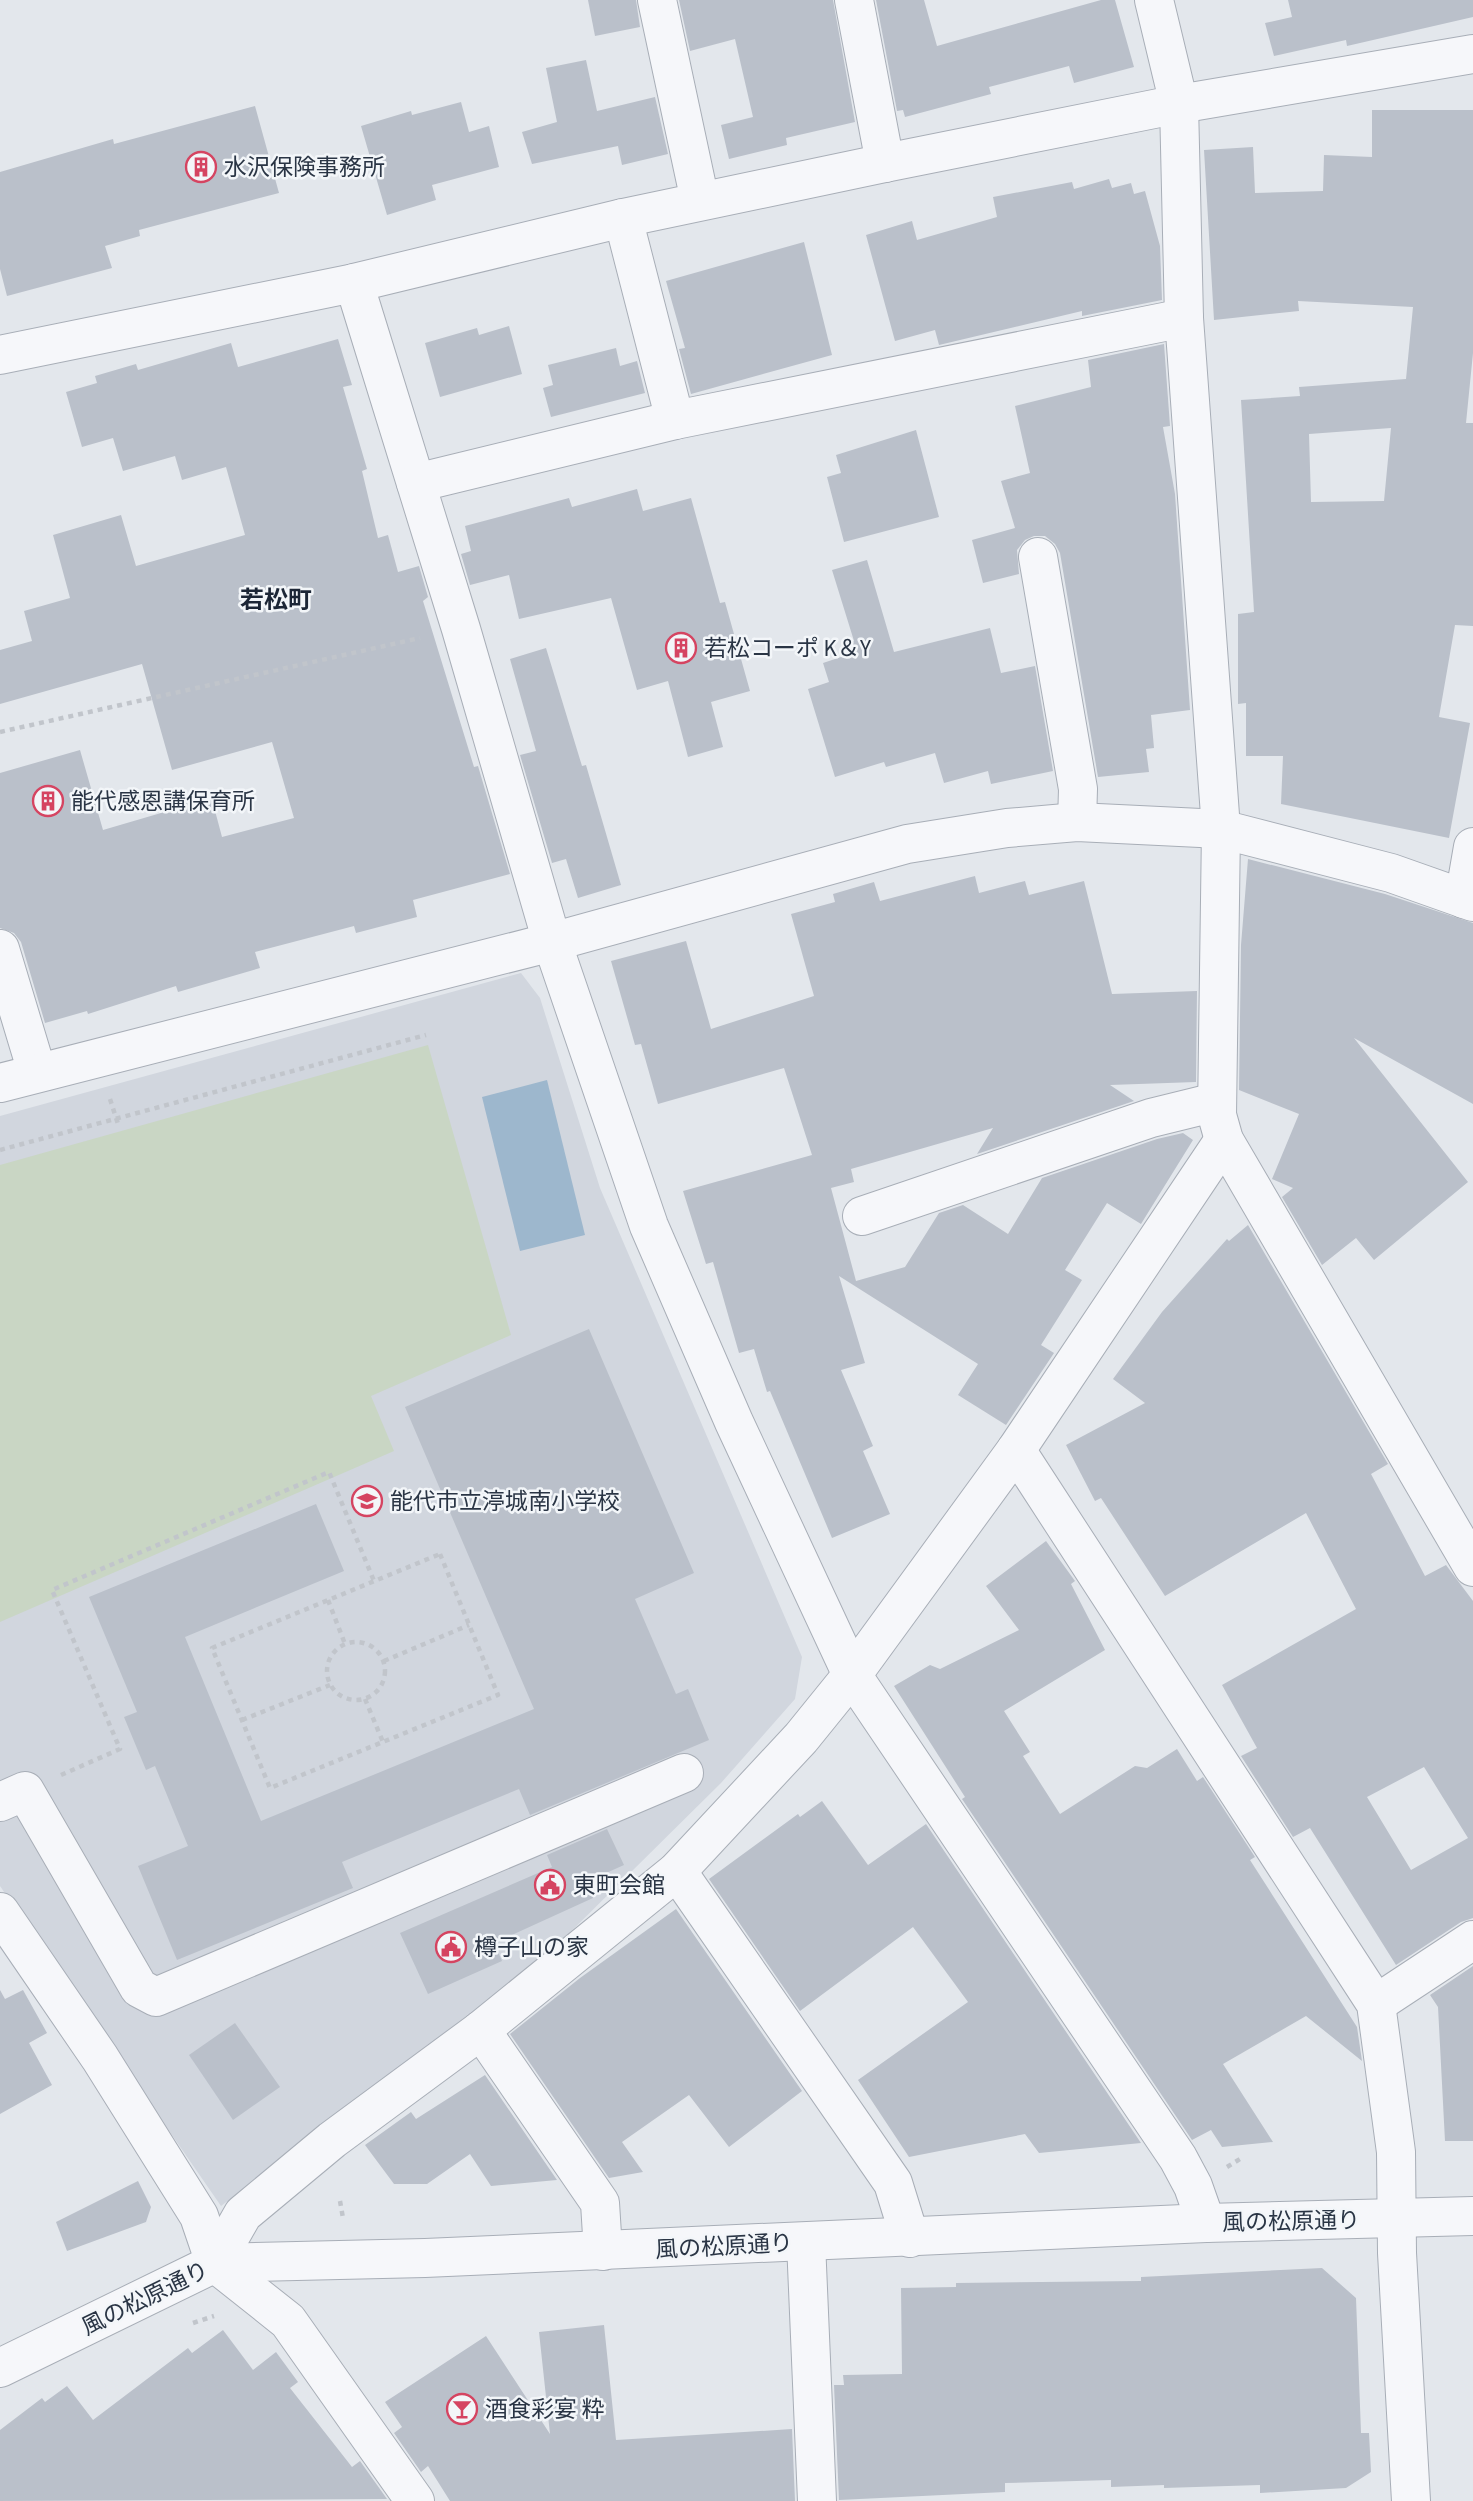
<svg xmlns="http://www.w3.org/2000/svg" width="1473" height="2501" viewBox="0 0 1473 2501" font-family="'Source Sans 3','Noto Sans JP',sans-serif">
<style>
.built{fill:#d1d6de}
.green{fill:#c9d6c4}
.water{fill:#9db7cd}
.building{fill:#bac0ca;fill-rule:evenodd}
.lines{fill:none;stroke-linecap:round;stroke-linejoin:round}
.minor-casing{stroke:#a8aeb7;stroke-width:40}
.path{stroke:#c1c5cb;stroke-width:4.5;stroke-dasharray:5 5;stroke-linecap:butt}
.minor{stroke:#f6f7fa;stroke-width:38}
.labels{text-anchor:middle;stroke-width:5;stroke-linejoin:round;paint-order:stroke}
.poi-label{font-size:23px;fill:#2a3545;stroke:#f3f6f9;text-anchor:start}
.street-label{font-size:23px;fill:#2a3545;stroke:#f3f6f9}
.neighbourhood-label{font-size:24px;font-weight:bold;fill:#1c2636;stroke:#f3f6f9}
</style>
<rect width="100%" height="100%" fill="#e3e7ec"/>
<path class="built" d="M521,973L540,998L600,1188L802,1657L795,1699L721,1783L535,1967L221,2206L0,1886V1116Z"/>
<path class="green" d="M428,1045L511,1335L371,1396L394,1451L0,1622V1165Z"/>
<path class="water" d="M547,1080L585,1235L520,1251L482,1097Z"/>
<g class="building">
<path d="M588,0H636L640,27L595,36Z"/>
<path d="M679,0H833L855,122L786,138L787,145L729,159L721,125L753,117L735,39L690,51Z"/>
<path d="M876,0H924L937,46L1101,0H1115L1134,67L1074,83L1069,66L989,87L991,94L905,117L903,110L897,111Z"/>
<path d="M1288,0H1473V17L1347,46L1346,40L1274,56L1265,23L1292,17Z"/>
<path d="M586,60L597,111L655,97L668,154L622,165L618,146L532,164L522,132L557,122L546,68Z"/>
<path d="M461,102L469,132L489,126L499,167L432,185L436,200L387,215L361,126L411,111L412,115Z"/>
<path d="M255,106L279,193L139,230L140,236L105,246L112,268L7,296L0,269V172L113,139L114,144Z"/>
<path d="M1372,110H1473V353L1466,423H1473V626L1455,625L1439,717L1470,723L1449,838L1281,804L1283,756H1246V703L1238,704V614L1254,612L1241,400L1300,396L1299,387L1406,379L1413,307L1298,301L1299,311L1214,320L1204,150L1253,147L1255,193L1323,191L1324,155L1372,157ZM1391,428L1384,501L1311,502L1309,434Z"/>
<path d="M1109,179L1112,188L1131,183L1134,194L1145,191L1160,246L1162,300L1082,316V311L939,345L935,330L895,341L866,235L912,221L917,240L997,217L993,197L1072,182L1074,189Z"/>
<path d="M804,242L832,355L691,394L679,349L685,348L666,281Z"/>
<path d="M509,326L522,374L440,397L425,343L477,328L479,335Z"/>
<path d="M338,339L352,385L343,387L367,469L362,471L378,538L388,535L398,572L419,566L428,597L423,601L474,767L478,766L510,874L413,900L417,917L356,933L354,926L255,952L260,968L178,992L176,986L88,1014L87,1011L45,1023L21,942L14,933L0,928V773L80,750L103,830L178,808L177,801L210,792L222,837L294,818L272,742L172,770L142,664L0,704V650L32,641L24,611L70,598L53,535L121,515L136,566L245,535L226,467L182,480L175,456L123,471L113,438L82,447L66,392L97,383L95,376L136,364L138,370L231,343L238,367Z"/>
<path d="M1164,344L1170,426L1163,427L1175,494L1190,710L1151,715L1154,748L1146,749L1149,772L1098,777L1060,553L1055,544L1045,536H1034L1025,540L1017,550L1019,574L983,583L972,540L1015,528L1001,481L1030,473L1015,406L1091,387L1088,360Z"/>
<path d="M616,348L620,366L637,361L645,393L551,417L543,388L553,385L548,365Z"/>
<path d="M916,430L939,517L844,542L827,477L841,473L836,455Z"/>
<path d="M637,489L643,511L691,498L720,603L725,602L750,691L711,702L723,747L688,757L668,681L637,690L611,598L519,619L509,575L470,585L461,554L471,551L465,526L569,498L572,507Z"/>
<path d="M867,560L894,652L990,628L1001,673L1035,666L1053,771L991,784L988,771L944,783L935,753L886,767L884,762L835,777L808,689L829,682L823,663L853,653L850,642L854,641L832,570Z"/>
<path d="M546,648L582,766L586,765L621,885L578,898L566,859L552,863L520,755L536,751L510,659Z"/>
<path d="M1248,859L1385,894L1473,923V1104L1354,1038L1468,1182L1374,1260L1356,1238L1322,1265L1282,1197L1293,1188L1272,1179L1299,1114L1239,1090L1241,945Z"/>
<path d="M975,876L979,893L1025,881L1029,895L1084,881L1112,994L1197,991L1196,1082L1110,1085L1134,1101L977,1154L993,1128L851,1169L854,1182L831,1188L856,1281L905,1267L939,1213L963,1205L1008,1234L1042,1178L1157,1139L1183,1133L1193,1140L1141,1224L1107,1203L1065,1270L1082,1280L1041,1345L1054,1353L1006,1425L958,1395L978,1364L839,1276L865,1363L841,1370L873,1446L863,1451L890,1514L832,1538L770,1391L767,1392L754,1349L739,1353L713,1262L706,1264L683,1191L812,1155L784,1068L658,1104L641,1044L635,1045L611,961L686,941L711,1029L814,996L791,914L835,902L833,894L874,882L880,901Z"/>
<path d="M1248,1225L1388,1464L1371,1474L1425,1576L1446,1565L1473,1601V1918L1461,1922L1396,1965L1310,1828L1293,1837L1241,1756L1257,1748L1222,1685L1356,1609L1306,1513L1165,1596L1101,1498L1095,1501L1066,1445L1145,1403L1113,1379L1162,1312L1227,1239L1229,1241ZM1424,1767L1468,1838L1411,1870L1367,1797Z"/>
<path d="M589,1329L694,1573L635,1599L676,1694L688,1689L709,1740L530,1815L519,1789L342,1862L353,1888L177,1960L138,1866L188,1846L155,1766L146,1770L124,1717L137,1712L89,1597L316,1504L344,1571L185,1637L261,1821L534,1709L405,1407Z"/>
<path d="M1046,1541L1075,1581L1071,1584L1105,1650L1004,1711L1030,1752L1023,1756L1060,1814L1135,1766L1147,1768L1177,1749L1197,1781L1203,1777L1255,1857L1250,1860L1357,2027L1362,2061L1306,2016L1223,2064L1273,2142L1222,2147L1211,2130L1192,2140L962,1799L965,1797L894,1686L930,1665L940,1669L1019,1630L986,1586Z"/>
<path d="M822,1801L868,1865L926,1824L1141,2143L1039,2153L1025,2134L909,2157L858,2080L968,2002L913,1927L800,2011L709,1879L798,1814L800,1817Z"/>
<path d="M607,1829L624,1865L586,1882L593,1898L494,1943L502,1961L428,1994L400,1933L552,1867L547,1855Z"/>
<path d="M676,1909L802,2091L729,2147L689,2095L622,2142L643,2172L609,2178L510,2034L580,1978Z"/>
<path d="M1473,1966V2141H1445L1438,2007L1430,1995Z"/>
<path d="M0,1990L5,1999L23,1990L47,2033L29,2043L52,2085L0,2114Z"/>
<path d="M235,2023L280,2087L233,2120L189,2055Z"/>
<path d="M485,2075L557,2180L491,2186L470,2154L427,2184H394L365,2145L411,2112L416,2119Z"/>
<path d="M138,2181L151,2207L146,2222L67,2251L56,2222Z"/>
<path d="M1322,2268L1356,2298L1361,2433H1369L1371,2472L1346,2488L1260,2493V2485L1164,2488V2485L1111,2487V2480L1005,2483V2492L839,2500L834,2385H844L843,2375L902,2374L901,2288L956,2287V2283L1141,2281V2277Z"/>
<path d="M604,2325L616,2440L792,2429L795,2501H450L428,2466L421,2472L394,2433L402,2427L385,2402L486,2336L550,2434L539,2332Z"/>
<path d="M223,2330L253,2370L276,2352L298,2382L290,2388L352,2467L360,2461L387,2499L0,2501V2430L42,2398L45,2402L67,2386L93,2420L188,2348L192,2353Z"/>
</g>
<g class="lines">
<g class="minor-casing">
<g id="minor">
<path d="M657,0L700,201"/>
<path d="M854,0L885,163"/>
<path d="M1154,0L1179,104L1184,318L1221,829L1217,1115L1224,1140L1473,1567"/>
<path d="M623,218L675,420"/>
<path d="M354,283L461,629L552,942L649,1226L734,1422L852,1675L1178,2158L1193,2186L1206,2223"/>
<path d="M0,355L354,283L623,218L885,163L1179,104L1473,54"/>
<path d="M416,483L675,420L1184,318"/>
<path d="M1038,557L1078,789L1077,822"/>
<path d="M1464,899L1473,847"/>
<path d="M0,949L37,1072"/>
<path d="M0,1083L552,942L907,844L1007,828L1077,822L1221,829L1391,873L1473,902"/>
<path d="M862,1216L1151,1118L1216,1102"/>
<path d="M1016,1450L1376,2004L1396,2152L1397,2253L1411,2501"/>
<path d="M0,1802L25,1791L139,1988L156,1997L684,1773"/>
<path d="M677,1871L893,2183L910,2238"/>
<path d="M0,1912L100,2058L199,2216L215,2263L288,2321L415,2501"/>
<path d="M1376,2004L1473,1940"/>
<path d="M481,2030L600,2203L603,2251"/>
<path d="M806,2242L817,2501"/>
<path d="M215,2263L243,2214L332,2140L481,2030L677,1871L801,1738L852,1675L1016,1450L1224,1140"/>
<path d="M0,2368L215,2263L425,2258L1206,2223L1473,2216"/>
</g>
</g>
<g class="path">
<path d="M0,732L420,638"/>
<path d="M110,1099L118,1124"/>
<path d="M0,1150L426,1035"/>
<path d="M440,1554L498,1695L270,1788L212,1648Z"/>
<path d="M328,1600L345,1644"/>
<circle cx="356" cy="1671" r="29"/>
<path d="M384,1661L469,1625"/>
<path d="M365,1699L383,1742"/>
<path d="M242,1720L330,1685"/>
<path d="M61,1775L120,1749L52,1590L329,1472L374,1581"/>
<path d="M1227,2167L1240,2159"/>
<path d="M340,2201L343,2218"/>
<path d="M193,2323L214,2316"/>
</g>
<use href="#minor" class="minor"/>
</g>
<defs>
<g id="building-ring" transform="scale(1.575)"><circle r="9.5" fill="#f3f6f9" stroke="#d54461" stroke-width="1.5"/><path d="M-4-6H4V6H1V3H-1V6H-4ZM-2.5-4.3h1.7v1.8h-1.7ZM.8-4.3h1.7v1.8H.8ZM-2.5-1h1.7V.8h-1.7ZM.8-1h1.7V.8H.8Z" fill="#d54461"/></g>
<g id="school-ring" transform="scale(1.575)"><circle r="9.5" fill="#f3f6f9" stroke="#d54461" stroke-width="1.5"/><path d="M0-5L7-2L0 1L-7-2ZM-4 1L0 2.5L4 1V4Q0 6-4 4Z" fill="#d54461"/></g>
<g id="civic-ring" transform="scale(1.575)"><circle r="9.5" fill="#f3f6f9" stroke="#d54461" stroke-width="1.5"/><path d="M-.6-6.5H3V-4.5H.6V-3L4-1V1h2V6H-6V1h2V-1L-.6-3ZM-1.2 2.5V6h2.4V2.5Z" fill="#d54461"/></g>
<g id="bar-ring" transform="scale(1.575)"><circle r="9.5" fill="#f3f6f9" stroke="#d54461" stroke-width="1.5"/><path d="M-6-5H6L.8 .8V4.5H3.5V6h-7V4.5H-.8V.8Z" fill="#d54461"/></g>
</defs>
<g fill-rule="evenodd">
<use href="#building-ring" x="201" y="167"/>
<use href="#building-ring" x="681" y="648"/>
<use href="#building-ring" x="48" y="801"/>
<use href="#school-ring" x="367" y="1501"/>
<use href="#civic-ring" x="550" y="1885"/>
<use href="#civic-ring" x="451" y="1947"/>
<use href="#bar-ring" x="462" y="2409"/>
</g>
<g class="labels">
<g class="poi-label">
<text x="224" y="175">水沢保険事務所</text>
<text x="704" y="656">若松コーポ K＆Y</text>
<text x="71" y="809">能代感恩講保育所</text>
<text x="390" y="1509">能代市立渟城南小学校</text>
<text x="573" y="1893">東町会館</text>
<text x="474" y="1955">樽子山の家</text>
<text x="485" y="2417">酒食彩宴 粋</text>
</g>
<g class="street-label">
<text transform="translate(1291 2221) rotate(-1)" y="8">風の松原通り</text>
<text transform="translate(724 2246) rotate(-3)" y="8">風の松原通り</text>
<text transform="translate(145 2298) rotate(-26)" y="8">風の松原通り</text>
</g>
<g class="neighbourhood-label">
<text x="276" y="608">若松町</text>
</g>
</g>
</svg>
